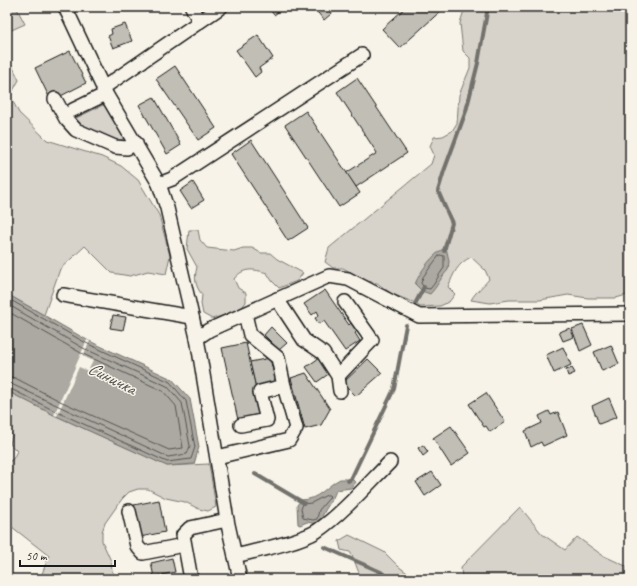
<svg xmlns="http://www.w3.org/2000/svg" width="637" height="586" viewBox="0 0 637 586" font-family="Caveat,sans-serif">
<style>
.green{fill:#d7d3cb;stroke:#7a7874}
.water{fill:#aca9a2;stroke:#72716c}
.pier{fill:#f7f3e8}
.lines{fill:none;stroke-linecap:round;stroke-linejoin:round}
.shore{stroke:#565452;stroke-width:1}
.stream{stroke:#72716c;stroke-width:4}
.building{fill:#c0beb5;stroke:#1c1c1c}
.minor-casing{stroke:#1c1c1c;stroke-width:16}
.minor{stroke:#f7f3e8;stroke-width:13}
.labels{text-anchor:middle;stroke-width:3;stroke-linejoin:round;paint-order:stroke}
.water-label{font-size:18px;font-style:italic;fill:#565452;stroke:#f7f3e8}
</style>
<rect width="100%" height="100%" fill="#f7f3e8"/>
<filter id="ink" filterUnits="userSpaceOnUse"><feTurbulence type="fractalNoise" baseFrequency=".025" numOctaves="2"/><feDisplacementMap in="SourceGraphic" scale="8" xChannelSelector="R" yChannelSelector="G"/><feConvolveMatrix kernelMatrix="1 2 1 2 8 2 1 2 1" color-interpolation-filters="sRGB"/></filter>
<g filter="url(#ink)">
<g class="green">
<path d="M7,7H16L25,24L7,32Z"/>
<path d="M465,7H630V294L616,298H588L568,295L540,300H509L490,303L471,300C476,291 483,287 489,279L485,270L471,257C457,264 454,273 448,287L455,294L449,302L440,306L420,307L413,302L392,294L377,283L367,281L343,268H333L325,262L329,248L431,164L434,155L430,146L434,137L443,136L452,131L457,123L459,95L470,68V58L463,51L460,23Z"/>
<path d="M7,55L19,80L10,96L19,113L47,140L102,157L121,166L138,180L159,215L170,256L166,274L148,271L130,276L112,273L85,246L60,269L44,315L7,294Z"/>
<path d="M103,105L107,106L125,136L122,140C105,140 84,131 72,120Z"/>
<path d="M189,230H198L200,240L207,248L234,251L243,248H252L261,253H270L277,259L303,273L297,281L279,288L272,281L267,273C254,269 243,267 234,279L238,288L246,293V302L240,310L212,319L203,314L201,304L202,295C195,285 194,279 197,267L187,249Z"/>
<path d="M7,391L54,415L167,466L209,464L216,507L208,511L199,509L185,502L166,498L148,489H138L129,492L122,499L105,523L102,532V541L111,561L112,571L118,579H40L49,556L7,523V463L13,459L17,451L10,444L12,435L7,430Z"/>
<path d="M520,507L542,534L565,550L577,537L602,555L630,568V579H462L461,567Z"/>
<path d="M349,535L384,552L398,566L415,579L362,578C356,569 356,561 350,552L341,550L339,541Z"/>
</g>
<g class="water">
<path d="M446,247L449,261L448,270C440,278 438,286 430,294L422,291L415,284C421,270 432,255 446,247Z"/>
<path d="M7,294L87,340L172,379L190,399L199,447L194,464L167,466L54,415L7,391Z"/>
<path d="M340,479H351L356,482L351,488L336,490C333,502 323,509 321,521L316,524L307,522L300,525L298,524L297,505L301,500C319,500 326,486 340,479Z"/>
</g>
<path class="pier" d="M87,340L90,341L83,356L93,361L88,371L79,367L57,416L54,415Z"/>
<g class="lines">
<g class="shore">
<path d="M440,255L444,256V268C438,275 436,283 430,289L424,288L421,283L423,277Z"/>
<path d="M7,298L86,343L170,382L186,401L195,447L191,459L167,462L55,411L7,387"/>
<path d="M7,304L83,348L167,386L182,403L190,446L187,454L168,457L7,382"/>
<path d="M7,311L81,353L163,391L176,406L183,448L169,450L60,401L15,378L7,376"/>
<path d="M327,495H329L330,497L319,510L317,519L313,520L303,518L301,509L303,504L311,503Z"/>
</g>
<g class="stream">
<path d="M444,251L452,223L438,191L444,171L466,111L478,63L488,7"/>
<path d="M415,304L424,287"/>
<path d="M255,474L304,503"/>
<path d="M348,481L351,479L394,389L406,325"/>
<path d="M324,547L381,572L389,579"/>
</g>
</g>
<g class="building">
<path d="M268,7H285L274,15Z"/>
<path d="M313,7H339L324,20Z"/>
<path d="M406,7H445L400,48L382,29Z"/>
<path d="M125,24L132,41L113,48L108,36L112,34L111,29Z"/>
<path d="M258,35L273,58L259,68L261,72L255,77L236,50Z"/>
<path d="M70,51L86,83L51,101L35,68Z"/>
<path d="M175,66L216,128L198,140L156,79Z"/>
<path d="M357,78L407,153L356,187L346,173L377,153L337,92Z"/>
<path d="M154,97L181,145L167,154L139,105Z"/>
<path d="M306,111L360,193L339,207L285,125Z"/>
<path d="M251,140L308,228L288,241L231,154Z"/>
<path d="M193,182L204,200L191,208L180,191Z"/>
<path d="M325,290L349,325L351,323L357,331L355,333L360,341L345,351L324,321L319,324L315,318L319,315L317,311L312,315L304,304Z"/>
<path d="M113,315L126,317L123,330L110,328Z"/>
<path d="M583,325L592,345L580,351L572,329Z"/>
<path d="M271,327L287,343L279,350L264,335Z"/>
<path d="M570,328L574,337L563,341L559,332Z"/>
<path d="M246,343L262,415L238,420L222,348Z"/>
<path d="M611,345L619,364L602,371L594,352Z"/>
<path d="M563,347L571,365L554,373L546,355Z"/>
<path d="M270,358L276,383L256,388L250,362Z"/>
<path d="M319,358L330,373L317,382L306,367Z"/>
<path d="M368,359L382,373L356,396L343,383Z"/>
<path d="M572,368L575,373L568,376L566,370Z"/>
<path d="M306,373L330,409L321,425L305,429L291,378Z"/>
<path d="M486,393L505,422L490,432L486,426L484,427L469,404Z"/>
<path d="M609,398L617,417L599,424L592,406Z"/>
<path d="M549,411L551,415L558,412L567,435L543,446L541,442L531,447L525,431L542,423L539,416Z"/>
<path d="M451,426L470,453L451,466L433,438Z"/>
<path d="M423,445L428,452L423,456L418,448Z"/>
<path d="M432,472L441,485L425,496L416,482Z"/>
<path d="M159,500L165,532L140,537L134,505Z"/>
<path d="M172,558L175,572L154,577L151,563Z"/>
</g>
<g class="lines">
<g class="minor-casing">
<g id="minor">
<path d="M65,7L106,94L159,184L167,208L197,338L227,520L240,579"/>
<path d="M192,7L199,21"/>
<path d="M103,88L221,7"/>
<path d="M55,99L66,119L76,130L115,147L127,148L136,143"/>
<path d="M73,110L106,94"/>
<path d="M159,184L172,179L362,55"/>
<path d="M63,295L192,317"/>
<path d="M277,299L304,340L323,353L338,376L340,391"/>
<path d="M197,338L209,330L329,276L348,279L419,316L630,314"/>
<path d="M338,376L372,340L345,302"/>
<path d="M241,425L267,420L260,392L284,386L278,358L250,335L245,314"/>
<path d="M217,457L289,440L296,428L284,386"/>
<path d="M129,511L137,546L143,553L184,545"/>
<path d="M235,556C255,551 300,542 317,531C343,513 368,484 390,462"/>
<path d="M191,579L183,535L190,528L227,520"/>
</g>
</g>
<use href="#minor" class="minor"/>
</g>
</g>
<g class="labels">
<g class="water-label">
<text transform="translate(112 378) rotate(27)" y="6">Синичка</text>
</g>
</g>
<rect width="637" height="586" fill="none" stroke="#f7f3e8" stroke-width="24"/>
<rect x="12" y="12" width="613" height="562" fill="none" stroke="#1c1c1c" stroke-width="1.5" filter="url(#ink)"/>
<path d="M20 560v6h95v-6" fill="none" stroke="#1c1c1c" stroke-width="2"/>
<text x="26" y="560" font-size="12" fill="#1c1c1c" stroke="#f7f3e8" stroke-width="3" paint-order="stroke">50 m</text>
</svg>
